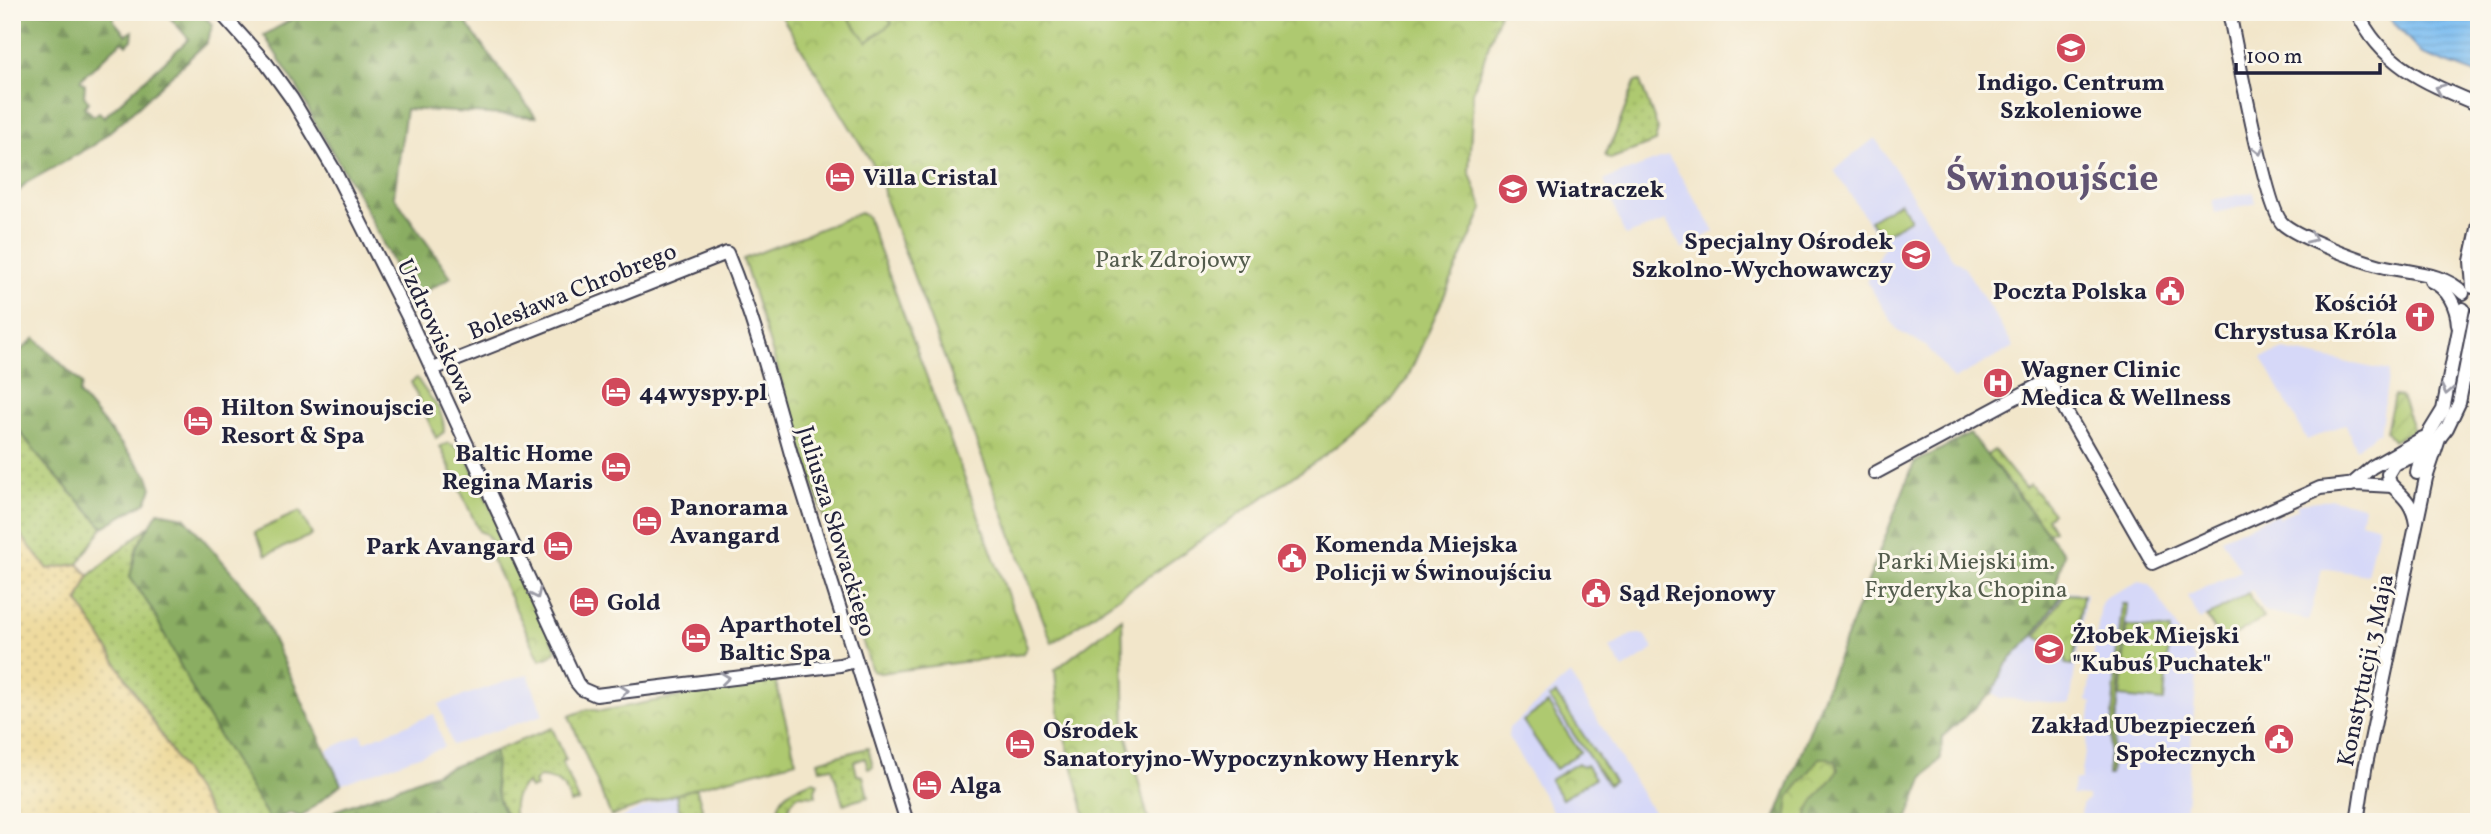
<svg xmlns="http://www.w3.org/2000/svg" width="2491" height="834" viewBox="0 0 2491 834" font-family="Vollkorn,serif">
<style>
.built{fill:#d6d8f8}
.grass{fill:url(#grass-dots);stroke:#687655;stroke-width:2}
.forest{fill:url(#forest-firs);stroke:#56684e;stroke-width:2}
.sand{fill:url(#sand-dots);stroke:#887e6c;stroke-width:2}
.park{fill:url(#park-crowns);stroke:#687655;stroke-width:2}
.garden{fill:url(#garden-furrows);stroke:#687655;stroke-width:2}
.pitch{fill:#aec96f;stroke:#687655;stroke-width:2}
.water{fill:url(#water-rules);stroke:#4e7096;stroke-width:2}
.lines{fill:none;stroke-linecap:round;stroke-linejoin:round}
.tertiary-casing{stroke:#413f50;stroke-width:16}
.tertiary{stroke:#fff;stroke-width:12}
.oneway{stroke:#9c9ca7}
.labels{text-anchor:middle;stroke-width:6;stroke-linejoin:round;paint-order:stroke}
.poi-label{font-size:24px;font-weight:bold;fill:#22223b;stroke:#fbf7ec;text-anchor:start}
.park-label{font-size:24px;fill:#535c4d;stroke:#fbf7ec}
.street-label{font-size:24px;fill:#22223b;stroke:#fbf7ec}
.town-label{font-size:38px;font-weight:bold;fill:#615473;stroke:#fbf7ec}
</style>
<defs>
<pattern id="grass-dots" width="8" height="8" patternUnits="userSpaceOnUse" patternTransform="scale(1.75)"><rect width="8" height="8" fill="#aec96f"/><path d="M2 2h.1M6 6h.1" fill="none" stroke="#95ac61" stroke-width="1.8" stroke-linecap="round"/></pattern>
<pattern id="forest-firs" width="22" height="20" patternUnits="userSpaceOnUse" patternTransform="scale(1.75)"><rect width="22" height="20" fill="#8aad62"/><path d="M5 1l3.5 6h-7zM16 11l3.5 6h-7z" fill="#708c52"/></pattern>
<pattern id="sand-dots" width="8" height="8" patternUnits="userSpaceOnUse" patternTransform="scale(1.75)"><rect width="8" height="8" fill="#eeda9e"/><path d="M2 2h.1M6 6h.1" fill="none" stroke="#ccbb89" stroke-width="1.8" stroke-linecap="round"/></pattern>
<pattern id="park-crowns" width="20" height="18" patternUnits="userSpaceOnUse" patternTransform="scale(1.75)"><rect width="20" height="18" fill="#aec96f"/><path d="M2 6a3 3 0 1 1 6 0M12 15a3 3 0 1 1 6 0" fill="none" stroke="#95ac61"/></pattern>
<pattern id="garden-furrows" width="10" height="10" patternUnits="userSpaceOnUse" patternTransform="scale(1.75)"><rect width="10" height="10" fill="#aec96f"/><path d="M-1 1l2-2M0 10L10 0M9 11l2-2" fill="none" stroke="#95ac61"/></pattern>
<pattern id="water-rules" width="6" height="5" patternUnits="userSpaceOnUse" patternTransform="scale(1.75)"><rect width="6" height="5" fill="#7bbdf1"/><path d="M0 2.5h6" fill="none" stroke="#6aa2d0"/></pattern>
</defs>
<rect width="100%" height="100%" fill="#fbf7ec"/>
<filter id="ink" filterUnits="userSpaceOnUse"><feTurbulence type="fractalNoise" baseFrequency=".0143" numOctaves="2"/><feDisplacementMap in="SourceGraphic" scale="14" xChannelSelector="R" yChannelSelector="G"/><feConvolveMatrix kernelMatrix="1 2 1 2 8 2 1 2 1" color-interpolation-filters="sRGB"/></filter>
<filter id="wash" filterUnits="userSpaceOnUse"><feTurbulence type="fractalNoise" baseFrequency=".00686" numOctaves="4" result="noise"/><feDisplacementMap in="SourceGraphic" scale="28" xChannelSelector="R" yChannelSelector="G"/><feGaussianBlur stdDeviation="1.57" result="paint"/><feColorMatrix in="noise" values="0 0 0 0 0 0 0 0 0 0 0 0 0 0 0 0 0 1.4 0 .05"/><feComposite in="paint" operator="in"/></filter>
<g filter="url(#wash)">
<rect width="100%" height="100%" fill="#f2e6ca"/>
<g class="built">
<path d="M1875,138L1953,259L1963,266L1970,276L2014,347L1954,379L1927,347L1898,331L1866,281L1884,246L1834,170Z"/>
<path d="M1668,156L1715,231L1682,249L1666,221L1625,236L1604,180Z"/>
<path d="M2253,192L2256,203L2215,213L2212,200Z"/>
<path d="M2284,350L2389,371L2380,433H2377L2357,449L2345,424L2307,440L2262,358Z"/>
<path d="M2333,499L2364,506L2361,521L2378,526L2367,575L2322,568L2309,620L2264,611L2252,590L2200,620L2187,596L2241,571L2221,538L2277,514L2279,518L2287,514L2298,509L2296,505L2301,503Z"/>
<path d="M2139,581L2150,585L2157,595L2198,664L2185,817L2184,821L2172,820L2169,822L2085,820L2081,817L2082,804L2088,800V796L2072,795L2074,780H2081L2092,703L2087,701L2101,604L2108,596Z"/>
<path d="M2063,592L2086,593L2070,704L2000,698L1992,693L2007,663L2034,635Z"/>
<path d="M1640,634L1646,636L1654,649L1623,669L1610,648L1631,635Z"/>
<path d="M528,674L543,715L452,745L439,704Z"/>
<path d="M1570,674L1659,822H1559L1508,737L1509,728Z"/>
<path d="M434,714L444,747L341,784L327,750L361,734L364,742Z"/>
<path d="M696,787L706,822H612L640,809Z"/>
</g>
<g class="grass">
<path d="M1640,81L1658,129L1655,142L1610,159L1605,155L1615,135L1635,82Z"/>
<path d="M12,421L44,463L103,527L78,564L48,569L12,524Z"/>
<path d="M1994,450L2025,488L2030,484L2053,513L2047,518L2054,530L2048,533L1987,455Z"/>
<path d="M149,526L137,547L130,577L151,608L271,822H215L78,601L89,576Z"/>
<path d="M552,728L566,760L562,762L579,801L570,803C567,786 556,778 539,777L534,782L536,787L530,789L527,783C514,792 511,807 516,822H513C501,812 496,794 495,779C494,768 498,762 494,751Z"/>
<path d="M868,748L873,767L868,769L865,758L854,762L857,775L863,776L868,797L843,804L832,767L820,769L818,761Z"/>
<path d="M813,781L818,783L815,791L816,796L799,795C790,802 784,811 791,822H780C772,794 794,788 813,781Z"/>
<path d="M696,787L706,822H682L676,795Z"/>
</g>
<g class="forest">
<path d="M12,12H114V21L126,35L133,31L132,40L127,45L122,41L80,80L85,85L84,96L89,102L84,107L94,116L99,112L104,117L189,39L165,12H200L213,25L206,43L128,116L94,145L26,183L12,199Z"/>
<path d="M305,12H461L469,27L536,117L406,109L394,196L451,277L411,300L362,201L314,121L300,92L264,35Z"/>
<path d="M35,338L82,384L79,394L148,476L152,488L146,502L103,527L44,463L12,421V354L14,356Z"/>
<path d="M1970,434L2064,554L2055,587L2063,592L2034,635L2007,663L1992,693L1942,737L1941,758L1924,777L1906,822H1774L1914,463Z"/>
<path d="M158,512L184,517L253,596L341,784L301,817L290,813L271,822L201,706L151,608L130,577L137,547Z"/>
<path d="M494,751C498,762 494,768 495,779C496,794 501,812 513,822H317L337,810Z"/>
</g>
<path class="sand" d="M12,524L48,569L78,564L89,576L78,601L215,822H12Z"/>
<g class="park">
<path d="M779,12H1500L1473,92L1469,171L1483,209L1407,379L1388,405L1325,455L1052,643L885,200L882,179Z"/>
<path d="M860,213L867,216L1027,647L1022,654L880,673L872,671L743,259Z"/>
<path d="M417,378C428,399 444,405 444,432L436,438L411,382Z"/>
<path d="M449,443L464,452L498,523L500,531L508,544L556,649L555,652L549,657L540,660L489,553L491,541L486,534L479,531L440,446Z"/>
<path d="M2065,594L2083,595L2073,665L2065,664L2066,658L2036,636Z"/>
<path d="M1122,618L1125,729L1149,822H1087L1059,714L1055,670Z"/>
<path d="M775,679L796,761L698,787L611,816L569,716L588,709L601,711Z"/>
<path d="M1820,758H1828L1836,762L1838,770C1827,790 1809,797 1806,822H1786L1789,797Z"/>
<path d="M1578,763L1583,767L1586,765L1595,778L1562,799L1550,780Z"/>
</g>
<path class="garden" d="M2394,396L2401,397L2414,430L2393,441L2386,430Z"/>
<g class="pitch">
<path d="M844,12H883L892,23L867,42Z"/>
<path d="M1900,202L1910,219L1881,237L1870,220Z"/>
<path d="M300,511L312,535L266,555L255,532Z"/>
<path d="M2248,593L2263,618L2222,642L2207,617Z"/>
<path d="M2122,604H2127L2110,775H2107Z"/>
<path d="M2127,626L2170,630L2164,701L2120,697Z"/>
<path d="M1556,694L1614,781L1608,785L1549,698Z"/>
<path d="M1548,704L1580,752L1556,769L1523,721Z"/>
</g>
<path class="water" d="M2384,12H2479V75L2422,54Z"/>
</g>
<g filter="url(#ink)">
<g class="lines">
<g class="tertiary-casing">
<g id="tertiary">
<path d="M220,12L266,63L292,99L333,168L408,317L577,683L582,689L596,695L840,665L855,661"/>
<path d="M2229,12C2236,45 2266,208 2282,223C2295,236 2354,258 2374,264C2403,273 2443,271 2463,293"/>
<path d="M2357,12C2382,66 2427,83 2479,105"/>
<path d="M2431,281C2448,288 2457,307 2458,325"/>
<path d="M2473,287L2471,261L2479,224"/>
<path d="M433,369L727,253C754,318 772,386 791,454L907,822"/>
<path d="M1875,473L2048,380L2153,563L2320,488L2356,484L2392,486"/>
<path d="M2417,473L2419,464L2447,428L2459,403L2476,315"/>
<path d="M2351,485L2372,467L2423,438"/>
<path d="M2416,524C2413,504 2404,497 2390,484L2388,474L2394,464L2409,458L2419,449L2443,410L2463,309"/>
<path d="M2357,822L2365,769L2426,478L2439,439"/>
</g>
</g>
<use href="#tertiary" class="tertiary"/>
</g>
<defs><path id="oneway-chevron" d="M-2-3.5L2.5 0L-2 3.5" fill="none" stroke-width="1.6" stroke-linecap="round" stroke-linejoin="round" transform="scale(1.75)"/></defs>
<g class="oneway">
<use href="#oneway-chevron" transform="translate(2440 89) rotate(-157)"/>
<use href="#oneway-chevron" transform="translate(2259 150) rotate(77)"/>
<use href="#oneway-chevron" transform="translate(2312 238) rotate(24)"/>
<use href="#oneway-chevron" transform="translate(2447 390) rotate(102)"/>
<use href="#oneway-chevron" transform="translate(536 594) rotate(65)"/>
<use href="#oneway-chevron" transform="translate(725 678) rotate(-7)"/>
<use href="#oneway-chevron" transform="translate(624 691) rotate(-7)"/>
</g>
</g>
<defs>
<g id="university-disc" transform="scale(1.575)"><circle r="9.5" fill="#d1495b" stroke="#fbf7ec"/><path d="M0-5L7-2L0 1L-7-2ZM-4 1L0 2.5L4 1V4Q0 6-4 4Z" fill="#fff"/></g>
<g id="hotel-disc" transform="scale(1.575)"><circle r="9.5" fill="#d1495b" stroke="#fbf7ec"/><path d="M-6-4.5h1.5V1H6V5H4.5V3h-9V5H-6ZM-4 0a1.8 1.8 0 1 1 3.6 0ZM.5 0V-2.5h3Q6-2.5 6 0Z" fill="#fff"/></g>
<g id="school-disc" transform="scale(1.575)"><circle r="9.5" fill="#d1495b" stroke="#fbf7ec"/><path d="M0-5L7-2L0 1L-7-2ZM-4 1L0 2.5L4 1V4Q0 6-4 4Z" fill="#fff"/></g>
<g id="civic-disc" transform="scale(1.575)"><circle r="9.5" fill="#d1495b" stroke="#fbf7ec"/><path d="M-.6-6.5H3V-4.5H.6V-3L4-1V1h2V6H-6V1h2V-1L-.6-3ZM-1.2 2.5V6h2.4V2.5Z" fill="#fff"/></g>
<g id="church-disc" transform="scale(1.575)"><circle r="9.5" fill="#d1495b" stroke="#fbf7ec"/><path d="M-1.2-6h2.4v3.5h3.3v2.4h-3.3V6h-2.4V-.1h-3.3v-2.4h3.3Z" fill="#fff"/></g>
<g id="hospital-disc" transform="scale(1.575)"><circle r="9.5" fill="#d1495b" stroke="#fbf7ec"/><path d="M-5-5h3v3.5h4V-5h3V5h-3V1.5h-4V5h-3Z" fill="#fff"/></g>
</defs>
<g fill-rule="evenodd">
<use href="#university-disc" x="2071" y="48"/>
<use href="#hotel-disc" x="840" y="177"/>
<use href="#school-disc" x="1513" y="189"/>
<use href="#school-disc" x="1916" y="255"/>
<use href="#civic-disc" x="2170" y="291"/>
<use href="#church-disc" x="2420" y="317"/>
<use href="#hospital-disc" x="1998" y="383"/>
<use href="#hotel-disc" x="616" y="392"/>
<use href="#hotel-disc" x="198" y="421"/>
<use href="#hotel-disc" x="616" y="467"/>
<use href="#hotel-disc" x="647" y="521"/>
<use href="#hotel-disc" x="558" y="546"/>
<use href="#civic-disc" x="1292" y="558"/>
<use href="#civic-disc" x="1596" y="593"/>
<use href="#hotel-disc" x="584" y="602"/>
<use href="#hotel-disc" x="696" y="638"/>
<use href="#school-disc" x="2049" y="649"/>
<use href="#civic-disc" x="2279" y="739"/>
<use href="#hotel-disc" x="1020" y="744"/>
<use href="#hotel-disc" x="927" y="785"/>
</g>
<g class="labels">
<g class="poi-label">
<text x="2071" y="90" text-anchor="middle">Indigo. Centrum<tspan x="2071" dy="28">Szkoleniowe</tspan></text>
<text x="863" y="185">Villa Cristal</text>
<text x="1536" y="197">Wiatraczek</text>
<text x="1893" y="249" text-anchor="end">Specjalny Ośrodek<tspan x="1893" dy="28">Szkolno-Wychowawczy</tspan></text>
<text x="2147" y="299" text-anchor="end">Poczta Polska</text>
<text x="2397" y="311" text-anchor="end">Kościół<tspan x="2397" dy="28">Chrystusa Króla</tspan></text>
<text x="2021" y="377">Wagner Clinic<tspan x="2021" dy="28">Medica &amp; Wellness</tspan></text>
<text x="639" y="400">44wyspy.pl</text>
<text x="221" y="415">Hilton Swinoujscie<tspan x="221" dy="28">Resort &amp; Spa</tspan></text>
<text x="593" y="461" text-anchor="end">Baltic Home<tspan x="593" dy="28">Regina Maris</tspan></text>
<text x="670" y="515">Panorama<tspan x="670" dy="28">Avangard</tspan></text>
<text x="1315" y="552">Komenda Miejska<tspan x="1315" dy="28">Policji w Świnoujściu</tspan></text>
<text x="535" y="554" text-anchor="end">Park Avangard</text>
<text x="1619" y="601">Sąd Rejonowy</text>
<text x="607" y="610">Gold</text>
<text x="719" y="632">Aparthotel<tspan x="719" dy="28">Baltic Spa</tspan></text>
<text x="2072" y="643">Żłobek Miejski<tspan x="2072" dy="28">"Kubuś Puchatek"</tspan></text>
<text x="2256" y="733" text-anchor="end">Zakład Ubezpieczeń<tspan x="2256" dy="28">Społecznych</tspan></text>
<text x="1043" y="738">Ośrodek<tspan x="1043" dy="28">Sanatoryjno-Wypoczynkowy Henryk</tspan></text>
<text x="950" y="793">Alga</text>
</g>
<g class="park-label">
<text x="1173" y="267">Park Zdrojowy</text>
<text x="1966" y="569">Parki Miejski im.<tspan x="1966" dy="28">Fryderyka Chopina</tspan></text>
</g>
<g class="street-label">
<text transform="translate(572 291) rotate(-22)" y="8">Bolesława Chrobrego</text>
<text transform="translate(437 331) rotate(65)" y="8">Uzdrowiskowa</text>
<text transform="translate(837 531) rotate(73)" y="8">Juliusza Słowackiego</text>
<text transform="translate(2365 670) rotate(-78)" y="8">Konstytucji 3 Maja</text>
</g>
<g class="town-label">
<text x="2052" y="190">Świnoujście</text>
</g>
</g>
<rect width="2491" height="834" fill="none" stroke="#fbf7ec" stroke-width="42"/>
<path d="M2236 63v10h144v-10" fill="none" stroke="#22223b" stroke-width="3.5"/>
<text x="2246" y="63" font-size="21" fill="#22223b" stroke="#fbf7ec" stroke-width="5" paint-order="stroke">100 m</text>
</svg>
